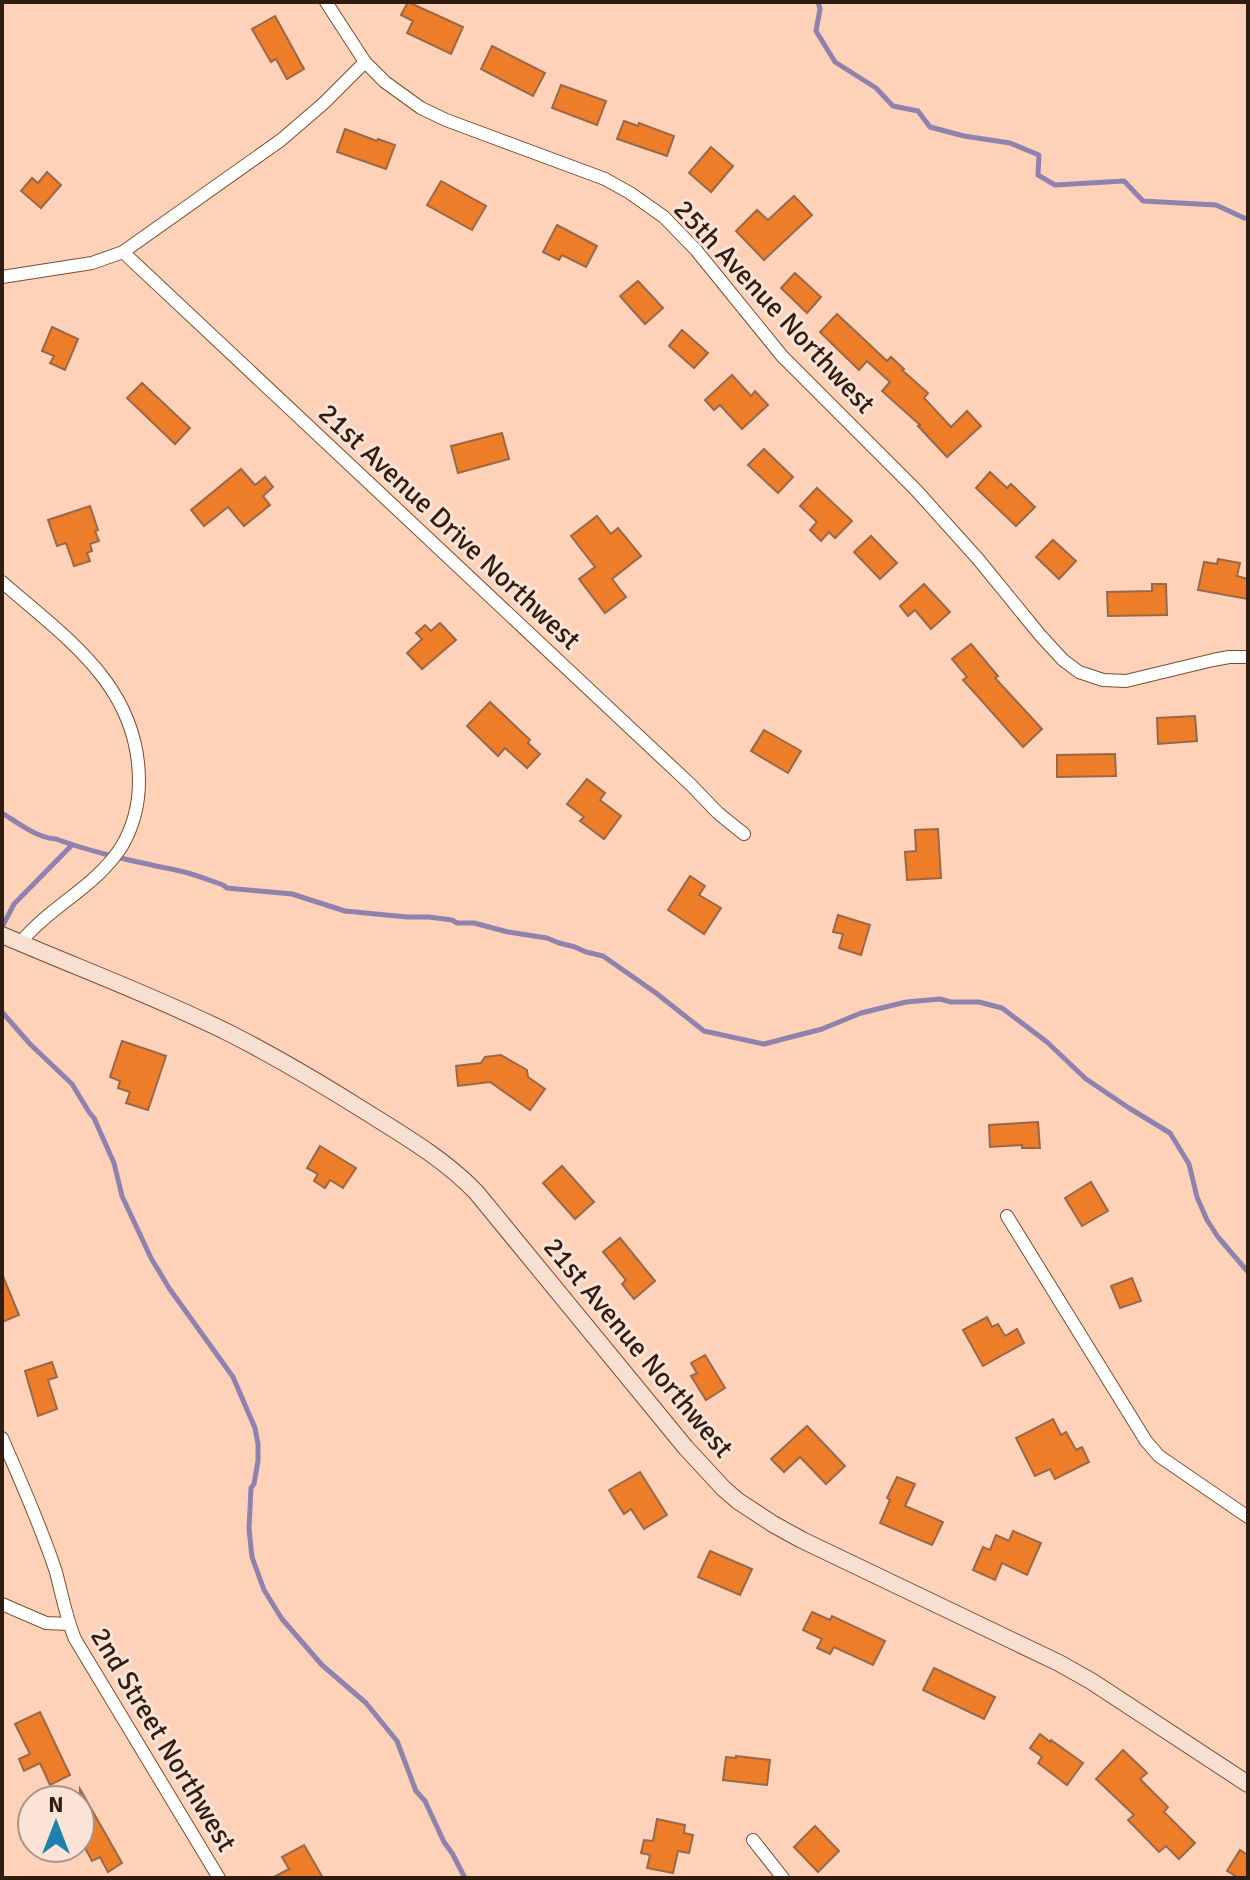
<svg xmlns="http://www.w3.org/2000/svg" width="1250" height="1880" viewBox="0 0 1250 1880" font-family="Signika,sans-serif">
<style>
.lines{fill:none;stroke-linecap:round;stroke-linejoin:round}
.stream{stroke:#9082af;stroke-width:5}
.building{fill:#ee7d29;stroke:#99684a;stroke-width:2}
.street-casing{stroke:#7b4d30;stroke-width:14}
.secondary-casing{stroke:#7b4d30;stroke-width:18}
.street{stroke:#fff;stroke-width:12}
.secondary{stroke:#f7e0d1;stroke-width:16}
.labels{text-anchor:middle;stroke-width:6;stroke-linejoin:round;paint-order:stroke}
.street-label{font-size:28px;fill:#301c10;stroke:#fbe4d7}
</style>
<rect width="100%" height="100%" fill="#fed2b8"/>
<g class="lines">
<g class="stream">
<path d="M818,2L820,9L816,31L835,62L876,88L893,106L918,111L930,127L964,136L1010,143L1039,155L1038,175L1055,185L1124,181L1143,201L1216,205L1244,218H1248"/>
<path d="M2,813C18,823 37,838 56,839C97,854 138,862 180,871C194,874 209,880 223,885L227,888L292,894L345,911L407,917H429L452,920L457,923H474L508,932L547,938L559,943L575,947L586,952L603,956L656,993L704,1031L764,1044L822,1029L861,1013L906,1002L940,999L951,1002H979L1002,1008L1047,1042L1086,1079L1129,1108L1170,1133L1189,1164L1197,1197L1207,1220L1218,1237L1248,1272"/>
<path d="M2,927L14,904L72,845"/>
<path d="M2,1012L30,1044L72,1084L89,1112L94,1118L114,1163L122,1196L151,1258L169,1288L233,1377L255,1428L258,1444V1461L254,1484L251,1488L249,1529L252,1557L264,1590L282,1619L322,1665L366,1703L397,1741L416,1791L425,1801L444,1842L452,1853L465,1878"/>
</g>
</g>
<g class="building">
<path d="M408,2L463,27L451,54L407,33L413,21L401,15Z"/>
<path d="M275,16L304,69L287,79L276,59L271,62L252,29Z"/>
<path d="M492,46L545,73L533,96L481,69Z"/>
<path d="M561,85L606,101L597,125L552,108Z"/>
<path d="M624,121L638,126L639,123L674,136L667,156L617,139Z"/>
<path d="M345,129L377,141L378,139L395,145L386,169L337,152Z"/>
<path d="M711,147L733,166L711,192L689,173Z"/>
<path d="M47,172L61,185L41,208L21,191L32,178L38,183Z"/>
<path d="M441,181L486,206L472,230L427,205Z"/>
<path d="M794,196L812,215L764,260L736,231L757,210L768,220Z"/>
<path d="M557,225L597,246L586,267L562,255L559,260L543,252Z"/>
<path d="M795,273L821,297L807,313L781,288Z"/>
<path d="M638,281L663,308L645,324L620,296Z"/>
<path d="M837,314L887,361L891,357L904,369L902,370L928,393L924,398L951,427L967,411L981,426L947,457L918,426L920,425L882,391L890,382L867,361L859,370L820,332Z"/>
<path d="M52,327L78,339L65,370L50,363L54,356L42,351Z"/>
<path d="M682,330L708,353L694,368L669,346Z"/>
<path d="M732,375L751,396L755,391L768,405L742,429L720,405L714,410L705,400Z"/>
<path d="M142,383L190,428L175,444L127,398Z"/>
<path d="M502,433L509,459L458,473L451,446Z"/>
<path d="M764,449L793,477L778,493L748,465Z"/>
<path d="M241,469L255,485L265,477L273,487L263,496L270,505L244,526L228,507L204,526L191,510Z"/>
<path d="M990,472L1007,488L1011,484L1035,507L1016,526L976,488Z"/>
<path d="M817,488L852,521L835,538L829,532L821,541L810,530L817,522L800,506Z"/>
<path d="M90,506L98,530L95,531L99,541L90,544L92,551L87,553L90,561L74,566L66,543L57,546L48,520Z"/>
<path d="M597,516L611,534L618,528L641,556L612,579L626,597L605,613L579,579L595,567L571,536Z"/>
<path d="M871,536L897,563L880,579L854,552Z"/>
<path d="M1053,540L1076,561L1059,579L1036,557Z"/>
<path d="M1218,559L1240,563L1237,576L1248,579V599L1198,590L1204,562L1217,564Z"/>
<path d="M924,584L950,612L931,629L915,610L908,616L900,606Z"/>
<path d="M1152,584H1166L1167,615L1108,616L1107,592L1152,591Z"/>
<path d="M440,623L456,640L422,669L407,653L422,639L416,633L425,625L431,631Z"/>
<path d="M971,644L998,676L995,678L1042,729L1023,747L963,680L967,677L952,659Z"/>
<path d="M490,702L530,740L528,743L540,754L527,768L505,748L498,756L467,726Z"/>
<path d="M1195,716L1197,741L1158,744L1157,718Z"/>
<path d="M764,730L801,751L788,773L751,751Z"/>
<path d="M1115,754L1116,776L1057,777V755Z"/>
<path d="M587,779L605,793L600,800L621,816L604,839L580,821L584,817L567,804Z"/>
<path d="M938,829L941,878L907,880L905,852L916,851L915,830Z"/>
<path d="M690,876L705,886L699,895L721,908L704,934L668,910Z"/>
<path d="M838,915L870,925L861,955L839,948L843,934L833,932Z"/>
<path d="M122,1041L166,1056L148,1110L126,1103L130,1092L118,1088L120,1081L110,1077Z"/>
<path d="M501,1055L527,1070L528,1077L545,1089L530,1110L490,1082L458,1086L456,1066L481,1063L485,1057Z"/>
<path d="M1038,1122L1040,1148H1022V1145L990,1147L989,1125Z"/>
<path d="M320,1146L356,1168L343,1188L330,1180L325,1188L314,1181L318,1174L307,1168Z"/>
<path d="M562,1166L594,1202L575,1219L543,1183Z"/>
<path d="M1091,1182L1108,1211L1082,1226L1065,1198Z"/>
<path d="M620,1238L655,1281L634,1299L622,1284L626,1280L603,1252Z"/>
<path d="M2,1274L19,1315L2,1322Z"/>
<path d="M1132,1278L1141,1301L1120,1308L1111,1286Z"/>
<path d="M987,1317L992,1327L998,1324L1005,1336L1017,1329L1024,1343L983,1366L963,1330Z"/>
<path d="M705,1355L725,1388L706,1400L691,1376L697,1373L691,1363Z"/>
<path d="M52,1362L57,1377L48,1380L57,1409L38,1416L25,1371Z"/>
<path d="M1053,1419L1061,1435L1066,1432L1076,1450L1082,1447L1089,1462L1055,1479L1050,1469L1035,1476L1016,1438Z"/>
<path d="M807,1426L845,1466L826,1484L800,1457L784,1472L771,1459Z"/>
<path d="M640,1472L667,1515L644,1529L631,1509L624,1514L609,1490Z"/>
<path d="M897,1477L915,1484L905,1506L943,1522L932,1545L880,1523L890,1500L887,1498Z"/>
<path d="M1013,1531L1041,1543L1027,1575L1002,1563L995,1580L973,1570L983,1547L990,1550L996,1535L1009,1541Z"/>
<path d="M710,1551L752,1569L740,1595L698,1577Z"/>
<path d="M812,1612L830,1620L832,1616L885,1641L873,1665L834,1647L830,1654L817,1648L822,1639L803,1630Z"/>
<path d="M934,1668L995,1697L984,1719L923,1690Z"/>
<path d="M40,1712L70,1775L50,1785L40,1763L24,1771L19,1759L30,1754L15,1724Z"/>
<path d="M1040,1734L1050,1742L1051,1740L1083,1763L1067,1785L1038,1763L1042,1757L1030,1748Z"/>
<path d="M1123,1750L1147,1773L1140,1779L1168,1807L1164,1812L1195,1843L1179,1859L1166,1846L1159,1852L1128,1820L1134,1815L1096,1779Z"/>
<path d="M736,1756L770,1760L767,1785L723,1780L726,1757L736,1758Z"/>
<path d="M80,1789L122,1863L108,1872L100,1857L92,1861L85,1848L80,1851Z"/>
<path d="M657,1819L685,1825L684,1833L693,1835L689,1853L678,1851L673,1873L647,1868L650,1855L641,1853L644,1840L653,1841Z"/>
<path d="M815,1826L839,1851L818,1872L794,1847Z"/>
<path d="M304,1845L323,1878H272L289,1869L282,1857Z"/>
<path d="M1240,1850L1248,1855V1878H1239L1227,1871Z"/>
</g>
<g class="lines">
<g class="street-casing">
<g id="street">
<path d="M326,2L365,62L385,82L421,108L446,120L605,179L630,193L664,217L696,250L782,356L916,490L978,559L1040,635L1063,660L1079,672L1103,680L1126,681L1213,660L1229,657H1248"/>
<path d="M123,252L691,785L718,813L744,834"/>
<path d="M2,277L92,263L123,252L281,140L324,103L365,62"/>
<path d="M2,582C67,639 139,686 139,781C139,803 133,827 122,846C96,887 50,906 20,943"/>
<path d="M1007,1216L1146,1441L1159,1456L1248,1517"/>
<path d="M2,1438C21,1482 41,1526 56,1572C62,1595 66,1617 75,1639L219,1878"/>
<path d="M2,1604L46,1623L69,1624"/>
<path d="M753,1840L783,1878"/>
</g>
</g>
<g class="secondary-casing">
<path id="secondary" d="M2,935C78,968 157,997 231,1034C276,1057 320,1083 363,1110C403,1135 443,1158 476,1192L686,1448L724,1489L738,1501L773,1524L802,1540L1059,1663L1091,1681L1248,1784"/>
</g>
<use href="#street" class="street"/>
<use href="#secondary" class="secondary"/>
</g>
<g class="labels">
<g class="street-label">
<text transform="translate(775 306) rotate(47)" y="10">25th Avenue Northwest</text>
<text transform="translate(450 526) rotate(43)" y="10">21st Avenue Drive Northwest</text>
<text transform="translate(639 1347) rotate(50)" y="10">21st Avenue Northwest</text>
<text transform="translate(164 1739) rotate(59)" y="10">2nd Street Northwest</text>
</g>
</g>
<rect width="1250" height="1880" fill="none" stroke="#301c10" stroke-width="8"/>
<g transform="translate(56 1824)"><circle r="38" fill="#fbe4d7" stroke="#aa9487" stroke-width="2"/>
<path d="M0-6L14 30L0 20L-14 30Z" fill="#1c81ac"/>
<text y="-12" font-size="22" font-weight="bold" text-anchor="middle" fill="#301c10">N</text>
</g>
</svg>
